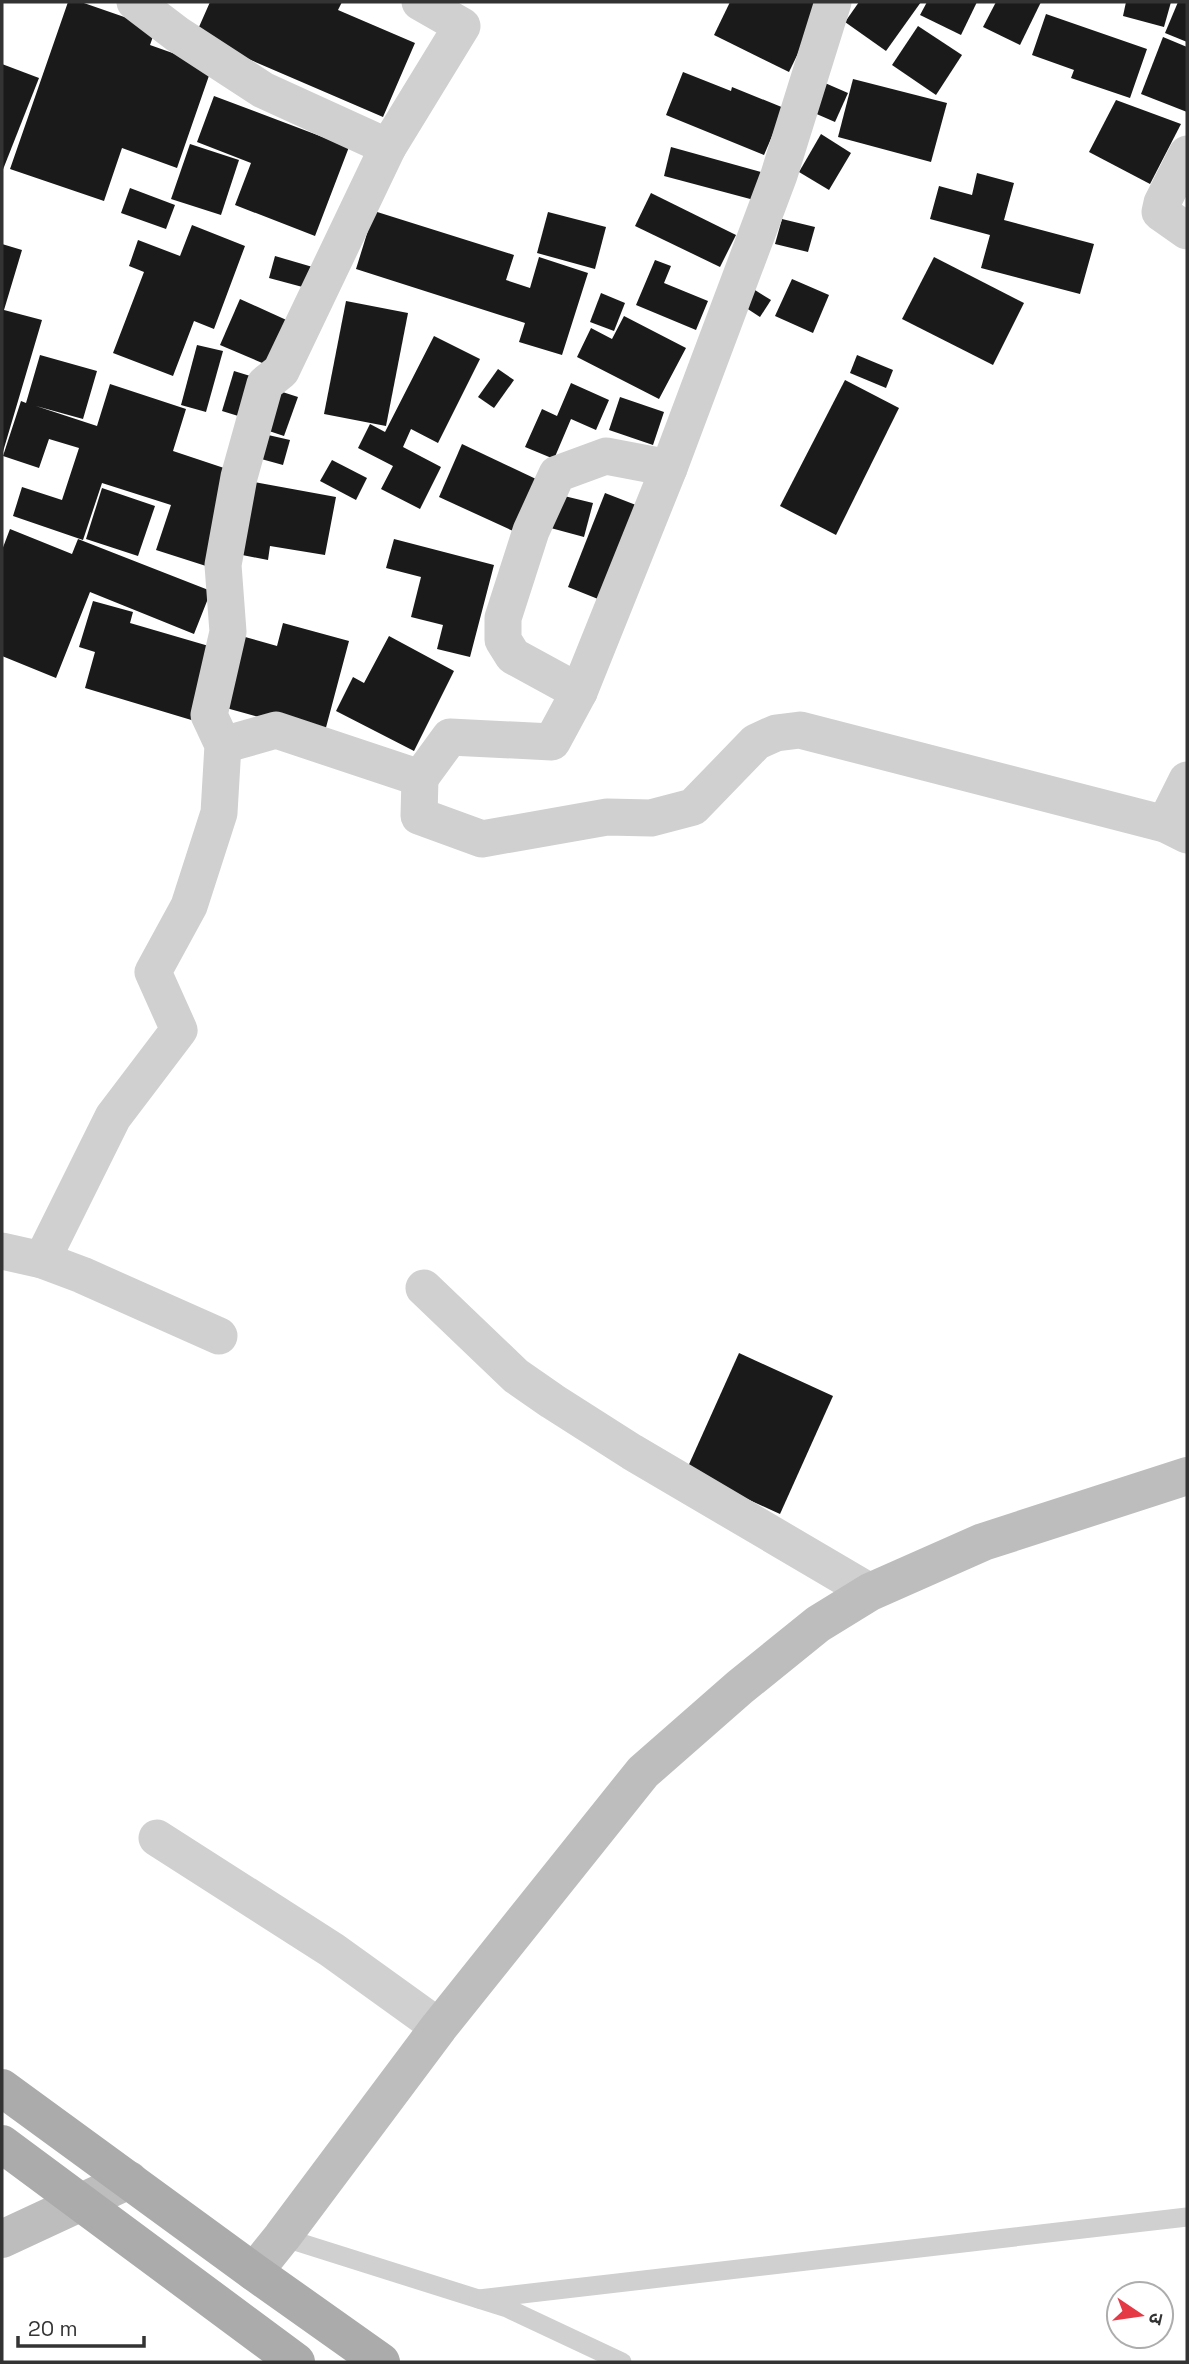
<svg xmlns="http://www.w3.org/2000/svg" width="1189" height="2364" viewBox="0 0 1189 2364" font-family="'Space Grotesk','Noto Sans Devanagari',sans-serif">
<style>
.building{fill:#1a1a1a}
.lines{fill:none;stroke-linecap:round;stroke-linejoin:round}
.lane{stroke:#d0d0d0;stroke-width:19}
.street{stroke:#d0d0d0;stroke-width:37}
.secondary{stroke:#bdbdbd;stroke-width:38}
.primary{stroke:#ababab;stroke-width:38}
</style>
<rect width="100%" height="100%" fill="#fff"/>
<g class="building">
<path d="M68,2H81L156,28L150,45L212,67L177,168L122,148L104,201L10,169Z"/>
<path d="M210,2H342L338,10L415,43L383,117L195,36Z"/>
<path d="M730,2H818L817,14L789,72L714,35Z"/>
<path d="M859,2H921L886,51L845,22Z"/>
<path d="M927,2H977L961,35L920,15Z"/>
<path d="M996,2H1041L1020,45L983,27Z"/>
<path d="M1126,2H1171L1164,27L1123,16Z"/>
<path d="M1178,2H1187V42L1165,33Z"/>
<path d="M1046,14L1147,49L1130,98L1071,78L1074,70L1032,55Z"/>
<path d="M918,26L962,55L936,95L892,65Z"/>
<path d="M1163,37L1187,47V112L1141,94Z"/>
<path d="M2,64L39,78L2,172Z"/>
<path d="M683,72L731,91L732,87L784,108L764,155L666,115Z"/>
<path d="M853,79L947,103L931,162L838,137Z"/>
<path d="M825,83L848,93L835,122L812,112Z"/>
<path d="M214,96L349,147L315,236L235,205L251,163L197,142Z"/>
<path d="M1116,100L1181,124L1150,184L1089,152Z"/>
<path d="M821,134L851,153L829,190L799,172Z"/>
<path d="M190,144L239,160L221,215L171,199Z"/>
<path d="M671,147L761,172L754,200L664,176Z"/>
<path d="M977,173L1014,183L1004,220L1094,244L1080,294L981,268L990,235L930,219L939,186L972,195Z"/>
<path d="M130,188L175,205L166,229L121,213Z"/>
<path d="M651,193L736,235L720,267L635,226Z"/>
<path d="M374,211L514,255L506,280L530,288L539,257L588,273L562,355L519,342L525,323L356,269Z"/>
<path d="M548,212L606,227L595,269L537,253Z"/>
<path d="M782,219L815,227L808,252L775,244Z"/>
<path d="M192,225L245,246L214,329L194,321L173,376L113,353L144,272L129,266L138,240L180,256Z"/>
<path d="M2,244L22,250L4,310L42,320L2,455Z"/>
<path d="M275,256L316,268L310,289L269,278Z"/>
<path d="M934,257L1024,303L993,365L902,319Z"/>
<path d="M655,260L671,266L664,283L708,301L696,330L636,305Z"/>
<path d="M792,279L829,295L813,333L775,316Z"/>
<path d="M747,285L771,300L760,317L737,302Z"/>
<path d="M601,293L625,303L614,331L590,322Z"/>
<path d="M240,299L293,323L274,368L220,345Z"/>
<path d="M346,301L408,313L386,426L324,414Z"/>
<path d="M624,316L686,348L659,399L577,357L591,328L612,339Z"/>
<path d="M434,336L480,359L438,443L411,429L403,447L441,467L420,509L381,489L393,466L358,448L370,424L385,432Z"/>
<path d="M197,345L223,351L206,412L181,405Z"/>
<path d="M40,355L97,371L83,419L36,406L97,426L110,384L186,409L173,451L236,472L206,566L156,550L171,505L102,483L83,540L13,516L22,487L62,500L79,448L49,439L39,468L3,456L21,401L26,403Z"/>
<path d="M857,355L893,370L886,388L850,373Z"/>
<path d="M498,369L514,380L494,408L478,397Z"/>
<path d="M234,371L260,379L248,419L222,411Z"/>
<path d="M845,380L899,408L836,535L780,506Z"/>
<path d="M571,383L609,400L596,430L571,419L554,459L525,447L542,409L557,416Z"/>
<path d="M270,388L298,397L284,436L257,427Z"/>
<path d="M620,397L664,412L653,445L609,430Z"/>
<path d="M255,432L290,440L283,465L250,456Z"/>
<path d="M462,444L536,479L513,531L439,497Z"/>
<path d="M332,460L367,478L356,500L320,481Z"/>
<path d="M248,481L336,497L325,555L270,546L268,560L232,553Z"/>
<path d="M102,488L155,506L138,556L86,539Z"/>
<path d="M605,493L641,507L603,601L568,587Z"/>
<path d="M556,494L593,503L584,537L547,527Z"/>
<path d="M10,529L72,554L78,539L211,591L194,634L90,592L56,678L2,656V550Z"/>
<path d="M394,539L494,565L470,657L437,649L443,625L411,617L421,577L386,568Z"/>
<path d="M93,601L133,612L130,623L219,649L198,722L85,688L95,652L79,647Z"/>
<path d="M283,623L349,641L324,735L219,706L238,635L277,646Z"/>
<path d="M389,636L454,671L414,751L336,711L353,677L364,683Z"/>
<path d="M739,1353L833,1396L780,1514L686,1471Z"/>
</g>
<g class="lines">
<g class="lane">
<path d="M282,2237L507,2308L622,2362"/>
<path d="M479,2299L1187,2217"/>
</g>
<g class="street">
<path d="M135,2L177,34L263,90L388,147"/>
<path d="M1187,154L1162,203L1160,212L1187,231"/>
<path d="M579,692L513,656L503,640V618L531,531L557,474L606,456L669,468"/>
<path d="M223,745L276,730L420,778L450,737L552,742L579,692L669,468L779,175L833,2"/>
<path d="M420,778L419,816L482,839L607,817L651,818L693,807L756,742L776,733L800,730L1165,824L1187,835"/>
<path d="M1165,824L1187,780"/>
<path d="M2,1251L42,1260L82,1275L219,1336"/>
<path d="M42,1260L113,1117L179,1030L153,972L189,906L219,813L223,745L209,715L228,632L223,565L239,477L265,384L281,371L388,147L462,26L420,2"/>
<path d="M424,1288L516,1376L552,1401L632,1452L870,1592"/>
<path d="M157,1838L332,1950L439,2027"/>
</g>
<g class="secondary">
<path d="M2,2239L129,2180"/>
<path d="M254,2272L282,2237L439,2027L643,1772L740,1687L818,1624L870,1592L983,1542L1187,1476"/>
</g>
<g class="primary">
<path d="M2,2088L254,2272L381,2362"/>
<path d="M2,2144L296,2362"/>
</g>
</g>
<rect width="1189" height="2364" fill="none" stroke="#333333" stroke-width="7"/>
<g transform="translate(1140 2315) rotate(103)"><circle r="33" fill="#ffffff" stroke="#adadad" stroke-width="2"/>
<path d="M0-5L12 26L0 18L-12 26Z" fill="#e63946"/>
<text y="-10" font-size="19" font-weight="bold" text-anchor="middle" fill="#333333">उ</text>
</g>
<path d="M18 2336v10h126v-10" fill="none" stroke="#333333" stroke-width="3.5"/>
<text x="28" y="2336" font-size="21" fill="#333333" stroke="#ffffff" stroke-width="5" paint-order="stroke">20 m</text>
</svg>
